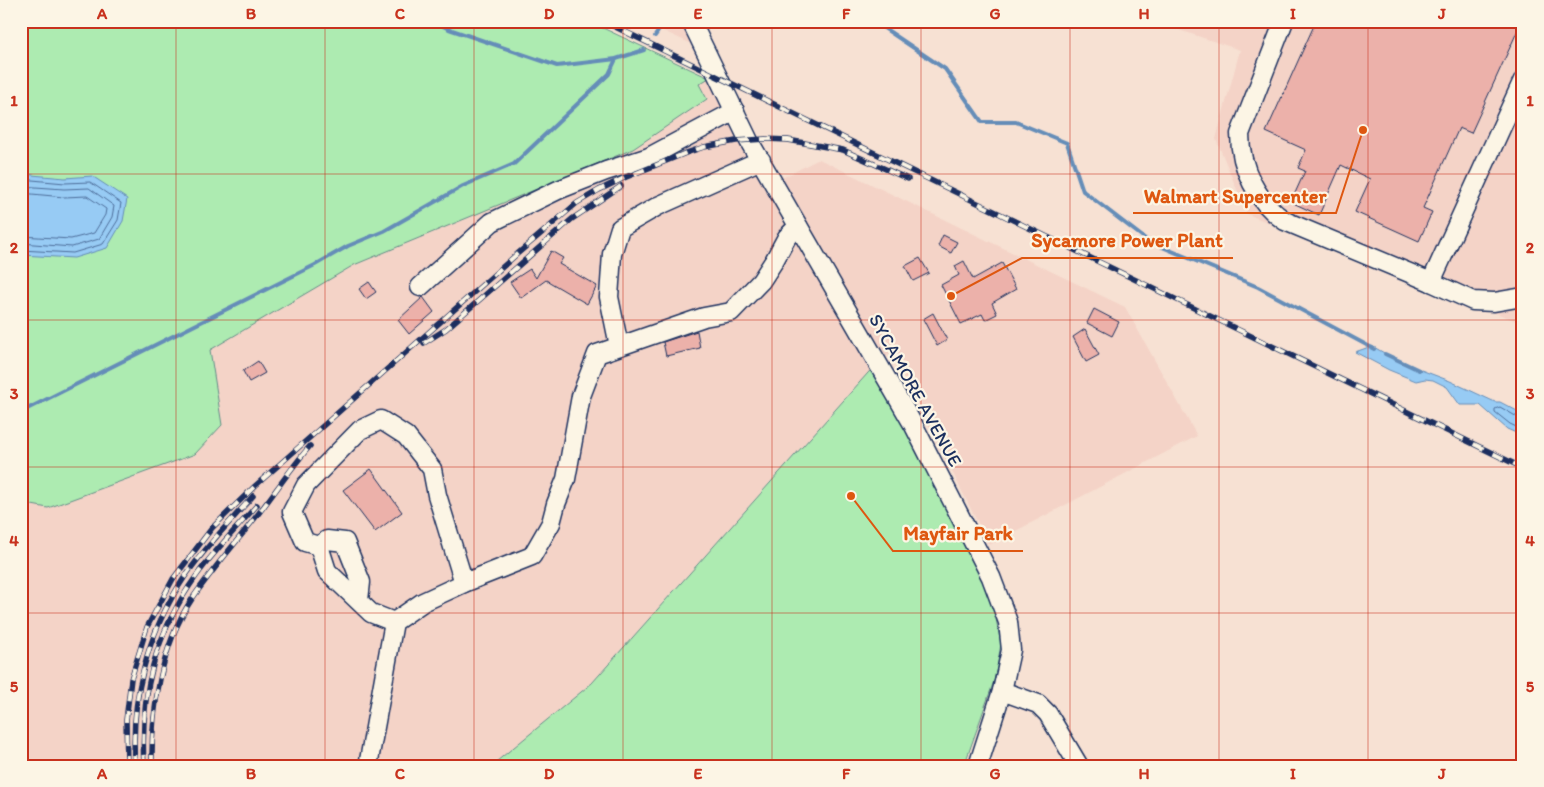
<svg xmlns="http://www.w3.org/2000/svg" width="1544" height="787" viewBox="0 0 1544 787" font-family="Itim,sans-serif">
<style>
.built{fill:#f4d3c7}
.green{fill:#adebb1;stroke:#648d88}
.water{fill:#97cbf4;stroke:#658db8}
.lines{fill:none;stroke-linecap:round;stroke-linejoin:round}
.shore{stroke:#4d6d9a;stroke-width:1}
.stream{stroke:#658db8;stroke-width:4}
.building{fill:#ecb1aa;stroke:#1b2f5e}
.minor-casing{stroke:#1b2f5e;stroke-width:21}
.minor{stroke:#fcf5e5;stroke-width:18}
.rail-casing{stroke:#1b2f5e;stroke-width:5.5}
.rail{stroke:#fcf5e5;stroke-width:4;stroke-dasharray:11;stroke-linecap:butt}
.grid{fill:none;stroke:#c8321e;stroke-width:1;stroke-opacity:0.55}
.labels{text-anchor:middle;stroke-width:4.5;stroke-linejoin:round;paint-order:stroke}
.street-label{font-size:19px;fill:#1b2f5e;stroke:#fcf5e5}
.leader{fill:none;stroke:#de5710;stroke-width:2}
.callout-dot{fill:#de5710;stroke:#fcf5e5;stroke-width:2}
.callout-label{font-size:20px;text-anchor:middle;font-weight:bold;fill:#de5710;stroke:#fcf5e5;stroke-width:4.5;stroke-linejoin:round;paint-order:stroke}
.neatline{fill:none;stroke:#c8321e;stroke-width:2}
.grid-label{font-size:16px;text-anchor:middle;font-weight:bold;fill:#c8321e}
</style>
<rect width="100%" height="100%" fill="#f7e1d3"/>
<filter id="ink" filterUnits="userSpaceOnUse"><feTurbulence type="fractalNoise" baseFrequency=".02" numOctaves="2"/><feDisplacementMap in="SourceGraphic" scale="10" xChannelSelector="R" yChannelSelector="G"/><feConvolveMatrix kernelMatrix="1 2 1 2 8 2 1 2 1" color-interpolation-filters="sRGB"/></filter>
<g filter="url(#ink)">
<g class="built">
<path d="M643,21H691L707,51L659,29Z"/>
<path d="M1158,21H1523V325L1516,321L1247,214L1216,139L1240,50L1158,23Z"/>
<path d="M709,78L767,186L819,159L1125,307L1197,436L989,545L912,392L890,354L876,364L592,683L491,766H21V427Z"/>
</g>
<g class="green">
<path d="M21,21H588L709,78L699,84L707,99L633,149L354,265L210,350L222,425L195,454L48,508L21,503Z"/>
<path d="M876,364L980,569L992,599L1001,644L995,678L964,766H491L592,683Z"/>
</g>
<g class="water">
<path d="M21,174L65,178L92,176L127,199L123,221L107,248L74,258L21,255Z"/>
<path d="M1372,346L1400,362L1450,381L1495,402H1500L1523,414V436L1507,429L1480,405H1460L1447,387L1433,380L1425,379L1416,381L1389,370L1355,352Z"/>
</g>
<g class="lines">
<g class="shore">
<path d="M21,179L65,183L90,182L121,203L118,220L103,244L73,253L21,250"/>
<path d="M21,186L64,189L89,188L114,206L112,217L99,239L72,247L21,243"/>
<path d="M21,193L64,197L87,196L106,209L105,215L94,233L71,239L21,236"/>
<path d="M1523,418H1519L1500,407L1495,409V412L1510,424L1523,430"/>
</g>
<g class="stream">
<path d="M433,21L449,29L557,66L616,59L644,50"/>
<path d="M877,21L884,28L945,69L982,122H1016L1067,143L1083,191L1148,241L1258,287L1374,349"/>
<path d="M655,36L665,21"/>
<path d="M1385,354L1419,370"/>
<path d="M21,412L315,265L348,246L384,231L463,186L514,164L609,74L616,59"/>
</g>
</g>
<g class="building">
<path d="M1316,21H1522L1471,133L1459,128L1423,208L1432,212L1419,241L1355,212L1370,179L1341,165L1319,215L1291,202L1305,171L1298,168L1306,150L1266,132Z"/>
<path d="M943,235L957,242L951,253L938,246Z"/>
<path d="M551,251L563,258L559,264L597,286L587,304L546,280L521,298L510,282L530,269L536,278Z"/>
<path d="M920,258L929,273L913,281L905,266Z"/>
<path d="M964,261L973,279L1002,263L1016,289L992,303L997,314L985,320L982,314L961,324L941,285L959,275L955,266Z"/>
<path d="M369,282L376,292L366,299L359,289Z"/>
<path d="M423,297L434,312L409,334L398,320Z"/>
<path d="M1094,309L1119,322L1112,336L1087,323Z"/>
<path d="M933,313L947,340L937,346L923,319Z"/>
<path d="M1085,329L1099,355L1086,362L1073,337Z"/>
<path d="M697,331L700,348L666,356L663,342Z"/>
<path d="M258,361L265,373L249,382L243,371Z"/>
<path d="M371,469L402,512L375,532L343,490Z"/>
</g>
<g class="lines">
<g class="minor-casing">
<g id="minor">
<path d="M691,21L749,141L914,426L991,577L1008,622L1011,650L1002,691L978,766"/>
<path d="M1284,21L1240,134C1240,168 1257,202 1285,221L1431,282L1473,301L1494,302L1523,297"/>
<path d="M1431,282L1523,80"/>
<path d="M420,287L492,222L558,190L606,171L649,157L735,111"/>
<path d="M619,346L609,297L612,254L620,228L658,206L761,160"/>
<path d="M319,546L305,542L292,512L306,485L360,430L381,420L406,436L432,469L437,495L464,583"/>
<path d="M359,600L361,582L345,542L327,540L319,546L327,571L371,613L394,622"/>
<path d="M1002,691L1038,704L1048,714L1079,766"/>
<path d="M368,766L394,622L423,602L464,583L532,556L551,523L556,504L566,479L581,396L597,354L704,317L731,312L761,281L774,261L787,237L798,226"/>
</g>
</g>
<use href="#minor" class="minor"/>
<g class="rail-casing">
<g id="rail">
<path d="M603,21L1523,468"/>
<path d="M424,343L446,329L572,219L621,186"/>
<path d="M127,766L126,720L131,679L147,627L173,579L212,528L255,486L516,255L577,203L599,190L624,178L686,153L704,147L736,141L765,139L788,140L843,150L908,179"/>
<path d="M135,766C130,700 147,633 184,578C204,548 230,522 253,496"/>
<path d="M144,766C140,693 154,635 197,575C215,550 237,528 257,505"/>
<path d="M152,766C151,711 161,645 192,599C211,571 234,545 255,518C274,494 290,469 310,446"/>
</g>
</g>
<use href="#rail" class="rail"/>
</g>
</g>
<path class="grid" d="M176,21V766M325,21V766M474,21V766M623,21V766M772,21V766M921,21V766M1070,21V766M1219,21V766M1368,21V766M21,174H1523M21,320H1523M21,467H1523M21,613H1523"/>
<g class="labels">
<g class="street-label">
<text transform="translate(916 390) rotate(61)" y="7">SYCAMORE AVENUE</text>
</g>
</g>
<path class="leader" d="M1363 130L1336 213H1133M951 296L1022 258H1233M851 496L893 551H1023"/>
<g class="callout-dot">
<circle cx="1363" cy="130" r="5"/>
<circle cx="951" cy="296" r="5"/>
<circle cx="851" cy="496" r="5"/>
</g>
<g class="callout-label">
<text x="1235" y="203">Walmart Supercenter</text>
<text x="1127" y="247">Sycamore Power Plant</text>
<text x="958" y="540">Mayfair Park</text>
</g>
<rect width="1544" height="787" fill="none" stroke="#fcf5e5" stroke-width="55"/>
<rect x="28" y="28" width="1488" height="732" class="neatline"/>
<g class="grid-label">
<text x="102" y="19">A</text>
<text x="251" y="19">B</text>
<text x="400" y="19">C</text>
<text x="549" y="19">D</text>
<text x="698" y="19">E</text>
<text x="846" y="19">F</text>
<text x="995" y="19">G</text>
<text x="1144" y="19">H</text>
<text x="1293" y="19">I</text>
<text x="1442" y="19">J</text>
<text x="14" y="106">1</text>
<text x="1530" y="106">1</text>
<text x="14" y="253">2</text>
<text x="1530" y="253">2</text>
<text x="14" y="399">3</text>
<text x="1530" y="399">3</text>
<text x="14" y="546">4</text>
<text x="1530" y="546">4</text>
<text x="14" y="692">5</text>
<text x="1530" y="692">5</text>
<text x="102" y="779">A</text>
<text x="251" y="779">B</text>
<text x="400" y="779">C</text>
<text x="549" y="779">D</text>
<text x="698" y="779">E</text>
<text x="846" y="779">F</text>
<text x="995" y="779">G</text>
<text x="1144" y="779">H</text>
<text x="1293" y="779">I</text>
<text x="1442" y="779">J</text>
</g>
</svg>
